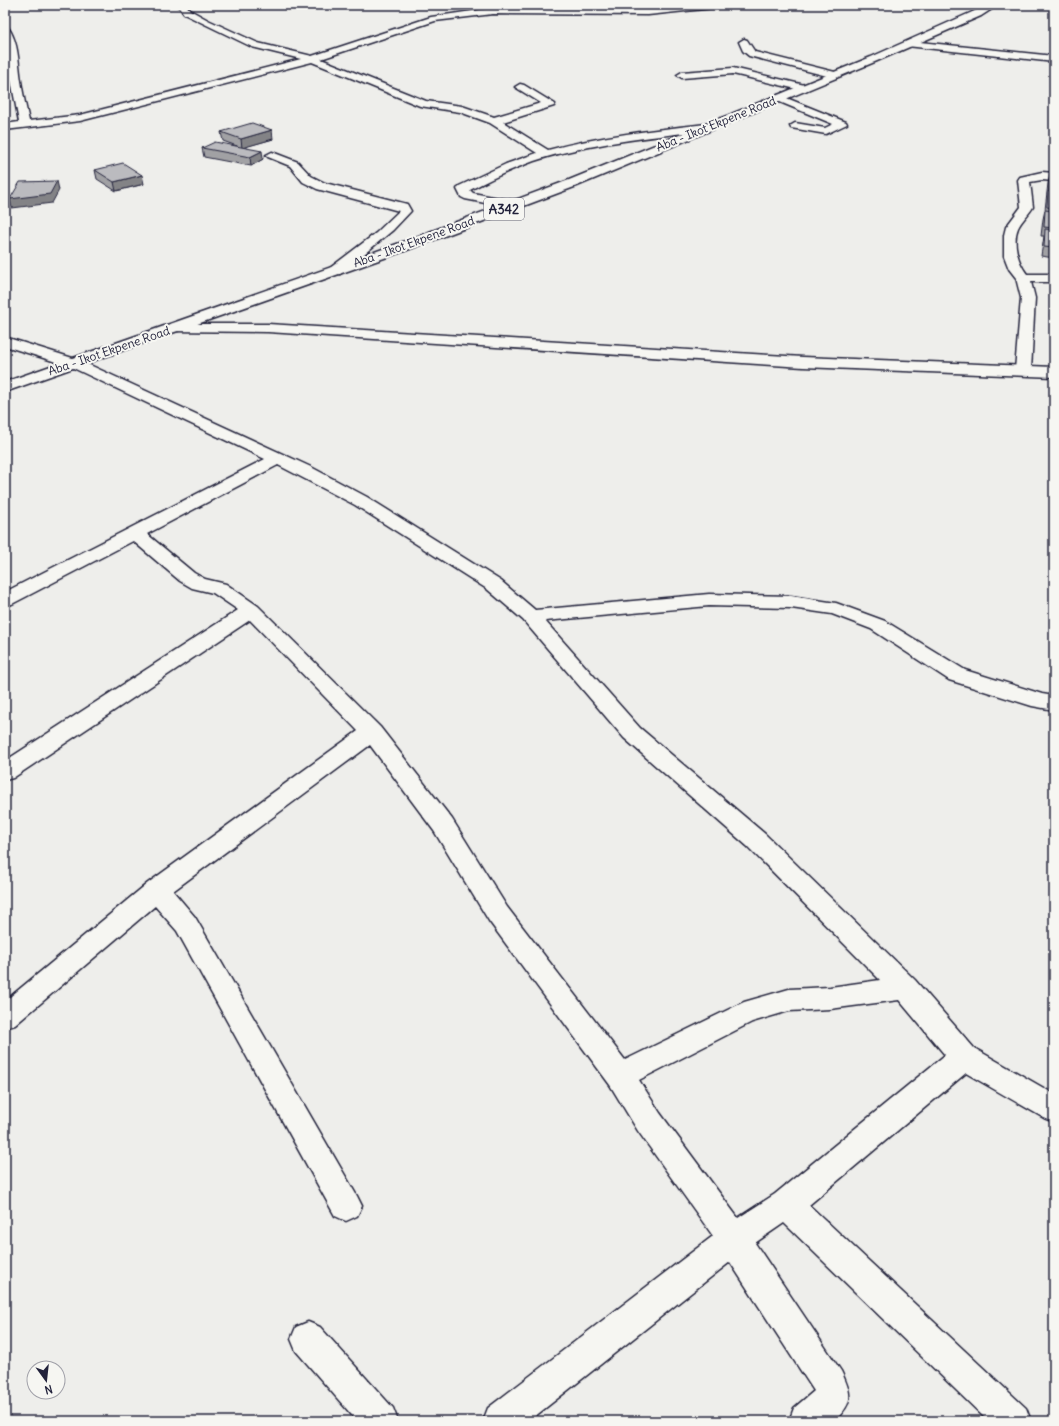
<svg xmlns="http://www.w3.org/2000/svg" width="1059" height="1426" viewBox="0 0 1059 1426" font-family="Delius,sans-serif">
<style>
.lines{fill:none;stroke-linecap:round;stroke-linejoin:round}
.minor-casing{stroke:#22223b;stroke-width:3}
.tertiary-casing{stroke:#22223b;stroke-width:3}
.trunk-casing{stroke:#22223b;stroke-width:3}
.minor{fill:#f6f6f2;fill-rule:evenodd}
.tertiary{fill:#f6f6f2;fill-rule:evenodd}
.trunk{fill:#f6f6f2;fill-rule:evenodd}
.wall{fill:#a1a1a4;stroke:#22223b}
.shaded-wall{fill:#838386;stroke:#22223b}
.building{fill:#bbbbbf;stroke:#22223b}
.labels{text-anchor:middle;stroke-width:4;stroke-linejoin:round;paint-order:stroke}
.far-street-label{font-size:12px;fill:#22223b;stroke:#f6f6f2}
.shield{fill:#f6f6f2;stroke:#626272;stroke-width:1}
.shield-label{font-size:13px;font-weight:bold;fill:#22223b}
</style>
<rect width="100%" height="100%" fill="#eeeeeb"/>
<filter id="ink" filterUnits="userSpaceOnUse"><feTurbulence type="fractalNoise" baseFrequency=".025" numOctaves="2"/><feDisplacementMap in="SourceGraphic" scale="8" xChannelSelector="R" yChannelSelector="G"/><feConvolveMatrix kernelMatrix="1 2 1 2 8 2 1 2 1" color-interpolation-filters="sRGB"/></filter>
<g filter="url(#ink)">
<g class="lines">
<g class="minor-casing">
<g id="minor">
<path d="M178,5H186L190,10L208,20L258,43L312,56L431,17L493,8L648,9L690,5H718L714,8L648,15L493,14L435,21L321,59L426,101L462,106L494,117L541,103L515,87L520,84L524,85L555,104L554,106L503,122L548,150C599,136 653,130 706,124L711,127L706,130C648,138 589,143 534,161C512,169 490,179 470,190L473,193L519,202L521,205L515,209L465,199L461,197L457,189L459,186L506,164L537,153L490,123L460,112L420,106L312,62L80,121L5,130V124L19,122L11,80L5,26L8,27C19,43 18,62 21,81C23,94 26,108 29,121L80,115L301,59L252,47L184,14Z"/>
<path d="M744,39L747,40L755,52L839,73L840,75L835,78L749,56L743,51L739,42Z"/>
<path d="M910,41L1054,56V62L907,46L905,44Z"/>
<path d="M733,68L809,86L810,88L805,91L733,74L682,78L677,75L682,72Z"/>
<path d="M779,95L846,122L847,124L826,134L791,128L790,126L795,123L825,128L833,124L775,100L774,98L775,96Z"/>
<path d="M272,152L298,162L311,176L325,183L407,204L411,211L393,230L340,274H330L328,271L330,268L376,233L399,211L317,189L303,182L290,166L268,157L266,155Z"/>
<path d="M1042,172L1054,173V181L1042,180L1030,182L1033,207C1029,214 1021,221 1018,228C1012,242 1018,263 1027,274H1054V282H1031L1035,298L1031,370L1028,373H1018L1015,370L1021,298L1016,278L1009,269L1004,256V235L1006,227L1021,207L1018,180L1020,177Z"/>
<path d="M5,337L79,360L311,467L367,497L501,581L535,610L709,594L791,596L836,603L885,621L965,670L1042,694L1054,696V710L1032,706L949,680L871,629L832,614L791,608L709,606L545,621L640,728L765,834L915,980L974,1048L1054,1094V1122L1044,1118L966,1073L809,1205L1026,1408L1031,1421H988L784,1223L755,1243L841,1371C852,1394 854,1403 834,1421H789L794,1408L814,1391L730,1262L529,1421H483L488,1408L713,1236L638,1131L610,1085L489,921L434,831L370,745L173,891L195,917L357,1196L362,1206L357,1216L346,1221L335,1216L177,931L155,906L15,1025L5,1028V1001L148,883L358,731L250,620L13,778L5,780V761L238,610L213,593L192,588L180,581L133,541L12,604L5,606V592L265,459L69,366L5,346ZM278,465L355,505L487,589L523,620L624,738L747,846L880,980L830,987L789,989L744,1002L625,1060L507,907L452,819L380,727L258,606L226,584L205,579L194,573L147,534ZM899,1000L945,1055L775,1194L738,1218L660,1113L639,1080L752,1022L789,1011L830,1009Z"/>
<path d="M308,1322L320,1327L393,1408L398,1421H357L296,1351L291,1339L296,1327Z"/>
</g>
</g>
<g class="tertiary-casing">
<path id="tertiary" d="M175,324H268L803,357L1054,367V377L803,367L268,332L170,331L168,328L170,325Z"/>
</g>
<g class="trunk-casing">
<path id="trunk" d="M988,5H998L981,16L877,61L577,186L407,250L5,392V382L397,244L569,180L871,57Z"/>
</g>
<use href="#minor" class="minor"/>
<use href="#tertiary" class="tertiary"/>
<use href="#trunk" class="trunk"/>
</g>
<g class="wall">
<path d="M221,132L273,139L244,147L263,159L251,166L204,157L202,148L237,146L223,141Z"/>
<path d="M95,170L144,184L116,191L97,179Z"/>
<path d="M1050,175H1054V258L1041,256L1044,236H1041L1043,219L1045,210L1048,183Z"/>
<path d="M1054,273V291H1051L1052,281Z"/>
<path d="M1054,296V317H1050L1051,306Z"/>
</g>
<g class="shaded-wall">
<path d="M272,130L273,139L242,148L241,139Z"/>
<path d="M262,151L263,159L251,166L250,157Z"/>
<path d="M142,175L144,184L116,191L114,182Z"/>
<path d="M57,181L59,190L52,203L12,208L10,199Z"/>
</g>
<g class="building">
<path d="M252,123L272,130L241,139L221,132Z"/>
<path d="M215,142L262,151L250,157L202,148Z"/>
<path d="M123,163L142,175L114,182L95,170Z"/>
<path d="M1050,175H1054V190H1049Z"/>
<path d="M57,181L50,194L10,199L20,182Z"/>
<path d="M1048,191L1054,192V208L1047,207Z"/>
<path d="M1045,210L1054,211V228L1044,227Z"/>
<path d="M1045,229L1054,230V248L1044,247Z"/>
<path d="M1054,296V307H1052Z"/>
</g>
</g>
<g class="labels">
<g class="far-street-label">
<text transform="translate(716 124) rotate(-22)" y="4">Aba - Ikot Ekpene Road</text>
<text transform="translate(414 242) rotate(-20)" y="4">Aba - Ikot Ekpene Road</text>
<text transform="translate(109 351) rotate(-19)" y="4">Aba - Ikot Ekpene Road</text>
</g>
<rect class="shield" x="484" y="198" width="40" height="22" rx="3"/>
<g class="shield-label">
<text x="504" y="214">A342</text>
</g>
</g>
<rect width="1059" height="1426" fill="none" stroke="#f6f6f2" stroke-width="20"/>
<rect x="10" y="10" width="1039" height="1406" fill="none" stroke="#22223b" stroke-width="1.5" filter="url(#ink)"/>
<g transform="translate(46 1380) rotate(165)"><circle r="19" fill="#f6f6f2" stroke="#a1a1a9"/>
<path d="M0-3L7 15L0 10L-7 15Z" fill="#22223b"/>
<text y="-6" font-size="11" font-weight="bold" text-anchor="middle" fill="#22223b">N</text>
</g>
</svg>
